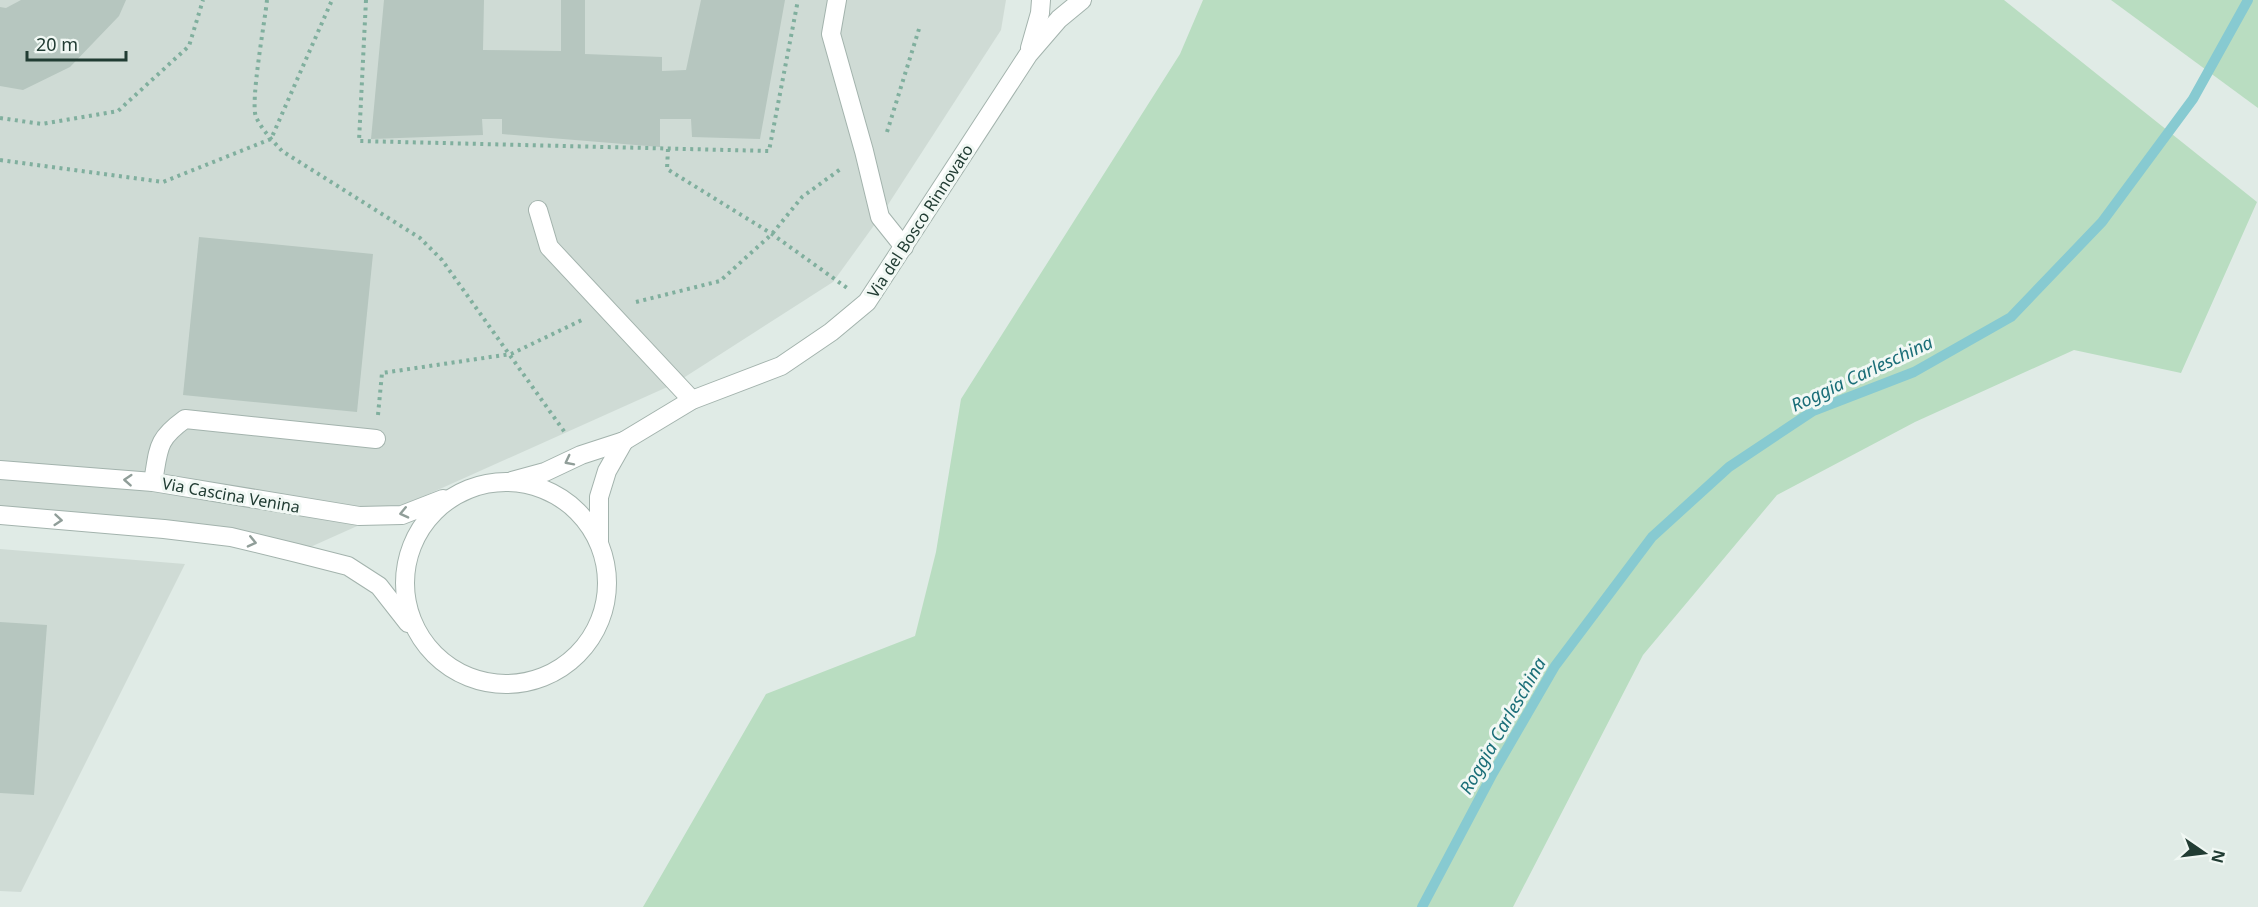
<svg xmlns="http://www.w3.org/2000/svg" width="2258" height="907" viewBox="0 0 2258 907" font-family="'Noto Sans',sans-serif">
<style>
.built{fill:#cfdbd5}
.green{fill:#b9ddc1}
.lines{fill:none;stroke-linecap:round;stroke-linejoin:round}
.stream{stroke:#87cad1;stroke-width:10}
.building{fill:#b6c6bf}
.minor-casing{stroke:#a3b3ad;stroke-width:20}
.path{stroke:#80af9e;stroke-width:4;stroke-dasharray:3 4.5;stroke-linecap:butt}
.minor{stroke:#fff;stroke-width:18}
.oneway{stroke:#909e99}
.labels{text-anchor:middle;stroke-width:6;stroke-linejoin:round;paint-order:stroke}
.street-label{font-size:16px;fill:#213c33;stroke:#f1f8f4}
.water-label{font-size:18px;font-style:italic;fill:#1a6e78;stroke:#f1f8f4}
</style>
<rect width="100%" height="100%" fill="#e0ebe6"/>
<g class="built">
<path d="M0,0H1006L1001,30L880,217L833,282L674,384L297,553L0,515Z"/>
<path d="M0,549L185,564L21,892L0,891Z"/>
</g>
<g class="green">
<path d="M1203,0H2004L2257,202L2181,373L2074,350L1915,422L1777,495L1643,655L1513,907H643L766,694L915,636L936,552L961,399L1180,54Z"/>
<path d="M2111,0H2258V108Z"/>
</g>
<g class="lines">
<path class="stream" d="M1422,907L1493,773L1555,666L1652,537L1729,467L1813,411L1914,372L2011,317L2102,222L2193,99L2248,0"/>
</g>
<g class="building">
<path d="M21,0H126L119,16L70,67L23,90L0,86V7L6,8Z"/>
<path d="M384,0H484L483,50L561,51V0H585V54L662,57V71L686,70L701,0H785L760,139L692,137L691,119H660V147L502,134V119H482L483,135L371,139Z"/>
<path d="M199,237L373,254L357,412L183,395Z"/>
<path d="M0,622L47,625L34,795L0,793Z"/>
</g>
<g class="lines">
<g class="minor-casing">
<g id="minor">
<path d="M837,0L831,34L864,151L880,217L904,247"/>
<path d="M1030,48L1040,13L1041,0"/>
<path d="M538,210L549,247L692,400"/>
<path d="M0,470L153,482L359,516L402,515L443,499"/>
<path d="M512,481L545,472L581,455L624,441L692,400L781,366L831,332L867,302L1028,55L1059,19L1082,0"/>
<circle cx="506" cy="583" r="101"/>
<path d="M153,482C159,448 156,440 185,419L376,439"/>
<path d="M0,515L164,529L231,537L297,553L348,566L379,586L408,623"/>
<path d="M599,542V497L607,471L624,441"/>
</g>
</g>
<g class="path">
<path d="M267,0C265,21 250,102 256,117C262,130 273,141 282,151L420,238L442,260L566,434"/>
<path d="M366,0L359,141L769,151L798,0"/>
<path d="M0,118L42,124L118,111L189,46L203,0"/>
<path d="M887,132L919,29"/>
<path d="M668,149L667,169L772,234L847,288"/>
<path d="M0,160L163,182L271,139L332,0"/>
<path d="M636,302L720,281L772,234L802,197L842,168"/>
<path d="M378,415L382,373L511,354L584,319"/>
</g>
<use href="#minor" class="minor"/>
</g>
<defs><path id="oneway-chevron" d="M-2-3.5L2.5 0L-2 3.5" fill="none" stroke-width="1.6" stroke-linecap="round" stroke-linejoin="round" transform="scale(1.5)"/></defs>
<g class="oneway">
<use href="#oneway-chevron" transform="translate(569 461) rotate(153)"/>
<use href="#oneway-chevron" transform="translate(128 480) rotate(-176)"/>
<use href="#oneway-chevron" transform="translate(404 513) rotate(167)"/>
<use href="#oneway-chevron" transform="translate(58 520) rotate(5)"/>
<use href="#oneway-chevron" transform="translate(252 542) rotate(13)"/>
</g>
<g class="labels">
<g class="street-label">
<text transform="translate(920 221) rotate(-57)" y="6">Via del Bosco Rinnovato</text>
<text transform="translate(231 495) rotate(10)" y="6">Via Cascina Venina</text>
</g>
<g class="water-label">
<text transform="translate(1862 374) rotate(-25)" y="6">Roggia Carleschina</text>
<text transform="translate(1503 726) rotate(-60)" y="6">Roggia Carleschina</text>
</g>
</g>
<g transform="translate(2204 853) rotate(104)" stroke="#f1f8f4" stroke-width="4.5" paint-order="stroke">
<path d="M0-4.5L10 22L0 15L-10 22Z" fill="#213c33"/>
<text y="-9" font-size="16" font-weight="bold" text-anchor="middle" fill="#213c33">N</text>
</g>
<path d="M27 51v9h99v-9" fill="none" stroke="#213c33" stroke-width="3"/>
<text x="36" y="51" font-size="18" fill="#213c33" stroke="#f1f8f4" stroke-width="4.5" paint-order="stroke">20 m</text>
</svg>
